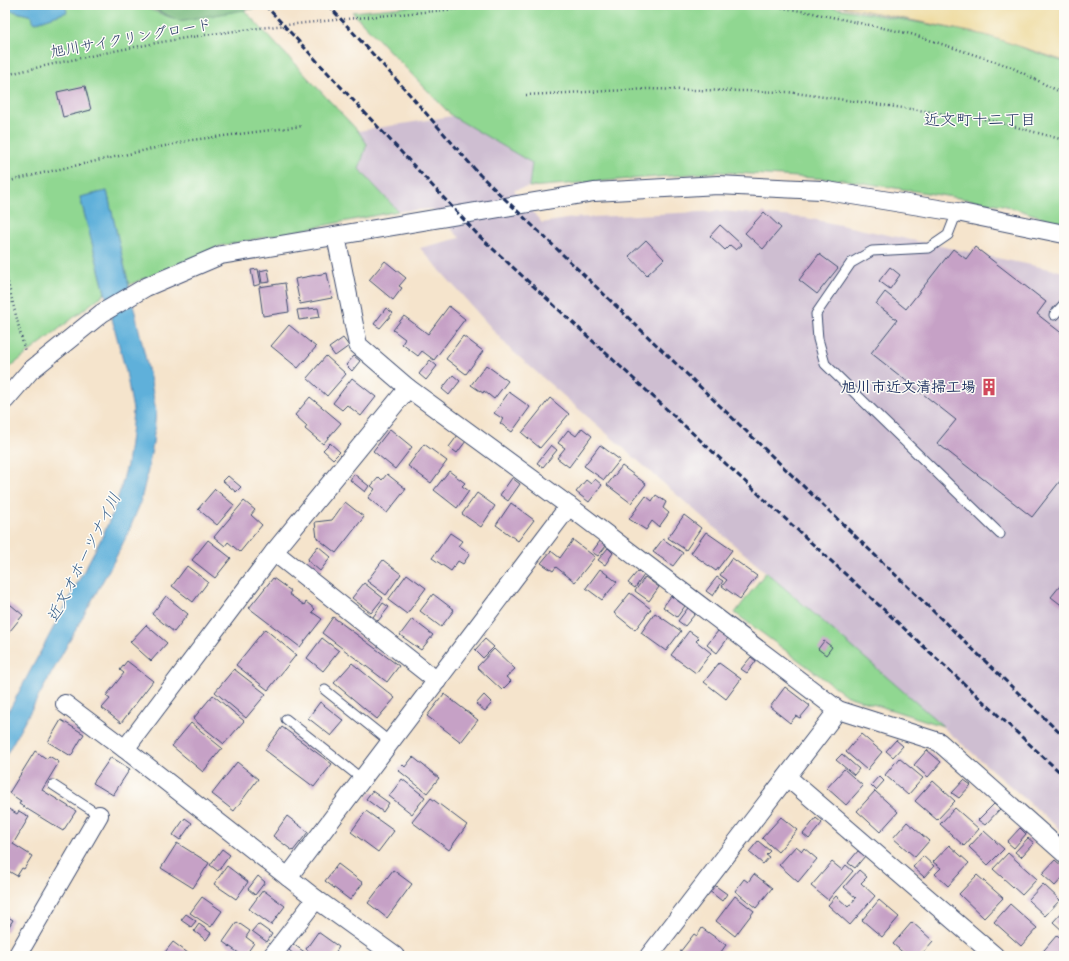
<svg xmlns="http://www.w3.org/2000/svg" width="1069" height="961" viewBox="0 0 1069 961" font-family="'Comic Neue','Klee One',sans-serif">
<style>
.industrial{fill:#cebed1}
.green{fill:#90d791;stroke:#568378}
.forest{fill:#74b87b;stroke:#48746c}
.sand{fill:#eeda9e;stroke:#84847e}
.water{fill:#5fb0da;stroke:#3d709c}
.building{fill:#c6a1c6}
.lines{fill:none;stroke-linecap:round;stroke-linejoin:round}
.lane-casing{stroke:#3c4a6e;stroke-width:11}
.street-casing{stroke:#3c4a6e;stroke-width:20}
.path{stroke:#3c4a6e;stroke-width:2.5;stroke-dasharray:1 3;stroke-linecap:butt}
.lane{stroke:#fff;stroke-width:9}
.street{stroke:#fff;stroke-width:18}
.rail{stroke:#1b2f5e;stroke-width:3;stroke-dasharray:6 3;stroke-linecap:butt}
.labels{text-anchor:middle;stroke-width:3;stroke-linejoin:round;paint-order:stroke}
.street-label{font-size:15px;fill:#1b2f5e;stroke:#fdfcf7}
.poi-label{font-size:15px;font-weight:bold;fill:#1b2f5e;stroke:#fdfcf7;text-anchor:end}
.neighbourhood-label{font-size:16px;fill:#1b2f5e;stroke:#fdfcf7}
.water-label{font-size:16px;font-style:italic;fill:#335c89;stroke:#fdfcf7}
</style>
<rect width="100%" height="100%" fill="#fdfcf7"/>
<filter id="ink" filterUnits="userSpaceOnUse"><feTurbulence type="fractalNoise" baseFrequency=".025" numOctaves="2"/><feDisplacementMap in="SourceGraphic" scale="8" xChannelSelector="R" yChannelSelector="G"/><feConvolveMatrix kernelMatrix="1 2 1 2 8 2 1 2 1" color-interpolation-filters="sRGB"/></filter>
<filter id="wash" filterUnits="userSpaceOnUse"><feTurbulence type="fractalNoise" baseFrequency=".012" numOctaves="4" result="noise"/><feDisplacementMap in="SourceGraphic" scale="16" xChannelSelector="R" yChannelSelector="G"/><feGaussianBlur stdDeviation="0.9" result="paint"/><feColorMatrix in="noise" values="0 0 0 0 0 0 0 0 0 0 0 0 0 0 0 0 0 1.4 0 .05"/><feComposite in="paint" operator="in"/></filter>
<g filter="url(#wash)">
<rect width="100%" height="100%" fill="#f5e4cc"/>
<path class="industrial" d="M452,116L532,163L529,187L514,190L542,223L572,218L721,211L807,218L1064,272V833L510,349L420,248L460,238L432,209L398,211L359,169L367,144L358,131Z"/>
<g class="green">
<path d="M65,5H138L172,18L146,5H274L244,10L358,131L367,144L359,169L398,211L220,246L129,285L107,191L80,197L105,293L5,371V9L32,16L34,23L67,12Z"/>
<path d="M427,5H820L955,29L836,5H1064V61L1021,47L1064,62V224L1003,205L845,180L720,172L529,187L532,163L452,116L352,12Z"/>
<path d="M766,572L943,726L847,696L735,613Z"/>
</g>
<path class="forest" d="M146,5H274L179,21Z"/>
<path class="sand" d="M836,5H1064V61L985,35Z"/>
<g class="water">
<path d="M5,5H65L67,12L34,23L32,16L5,9Z"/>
<path d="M107,191L151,382L156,412L153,443L147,475L140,504L128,533L115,559L5,757V718L102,537L113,512L120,491L127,465L131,435L133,410L126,372L80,197Z"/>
</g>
<g id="blocks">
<g class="building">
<path d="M85,86L91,110L63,117L57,92Z"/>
<path d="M764,212L781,228L763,249L745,233Z"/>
<path d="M720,225L742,245L736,250L730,245L725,250L710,236Z"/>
<path d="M646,240L664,259L647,275L629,256Z"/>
<path d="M975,247L1046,302L1037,314L1064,335V476L1032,517L937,443L956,420L871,353L897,320L876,304L885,292L906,309L953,249L966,259Z"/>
<path d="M819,254L838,268L817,294L799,280Z"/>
<path d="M385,261L406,278L399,286L402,288L393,300L369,280Z"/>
<path d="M890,267L900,275L890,289L879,281Z"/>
<path d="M258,269L261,284L254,286L251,270Z"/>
<path d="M268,269L270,282L262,283L260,271Z"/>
<path d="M327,273L332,298L300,304L295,279Z"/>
<path d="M285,283L289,312L263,316L259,287Z"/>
<path d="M449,306L465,319L434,360L422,351L418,356L402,344L405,339L393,330L404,316L428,334Z"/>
<path d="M318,308L320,317L299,320L297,310Z"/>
<path d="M386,308L393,313L380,328L374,324Z"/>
<path d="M289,325L316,347L298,368L271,346Z"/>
<path d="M463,336L483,351L466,374L446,359Z"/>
<path d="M343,338L349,346L335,356L329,348Z"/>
<path d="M326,356L346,374L327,396L307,378Z"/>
<path d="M354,356L360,361L352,371L346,365Z"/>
<path d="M430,360L437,366L426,380L419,374Z"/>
<path d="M486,365L508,381L494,399L484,391L483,393L471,385Z"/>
<path d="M453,375L460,381L449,395L442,389Z"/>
<path d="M352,378L376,397L361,416L347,405L342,410L333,403Z"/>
<path d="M509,392L530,407L512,432L500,423L503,419L494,413Z"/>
<path d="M310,397L341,423L323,444L305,429L307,426L295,415Z"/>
<path d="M550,398L569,414L540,448L522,433Z"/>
<path d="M582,428L592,436L569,467L557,458L565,448L558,443L568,430L576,436Z"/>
<path d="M390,429L412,447L395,469L373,451Z"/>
<path d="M458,435L466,441L457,453L449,447Z"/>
<path d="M330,443L340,452L333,459L323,450Z"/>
<path d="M424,444L447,461L431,483L408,466Z"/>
<path d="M551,445L557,450L543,467L537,463Z"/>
<path d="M600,445L620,460L604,480L584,466Z"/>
<path d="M622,466L646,484L631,503L607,485Z"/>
<path d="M449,471L465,483L462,486L469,491L457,508L434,490Z"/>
<path d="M354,474L369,486L365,492L350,480Z"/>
<path d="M387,474L406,489L387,513L368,498L375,489L371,486L379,477L382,480Z"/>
<path d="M228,476L241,487L236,492L223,481Z"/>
<path d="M512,478L520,484L508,501L500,495Z"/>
<path d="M595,479L602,485L589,502L576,492L586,480L591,484Z"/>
<path d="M215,489L234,505L217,525L198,509Z"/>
<path d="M477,493L495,506L481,527L462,514Z"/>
<path d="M656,495L666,502L663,508L669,513L659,527L652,521L646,530L629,519L646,496L652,501Z"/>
<path d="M244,501L255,510L251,515L262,525L240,552L228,542L225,546L214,537Z"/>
<path d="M345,502L364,517L336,553L317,538L315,522L332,520Z"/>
<path d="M511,503L534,520L518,541L496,525Z"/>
<path d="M684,515L701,528L686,550L668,538Z"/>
<path d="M706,532L732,550L716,571L691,553Z"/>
<path d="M450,533L462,541L458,546L470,554L463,564L458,561L451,571L432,558Z"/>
<path d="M663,539L683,553L673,566L653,552Z"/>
<path d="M208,540L231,558L215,578L192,560Z"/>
<path d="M573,540L595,557L575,582L556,567L553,571L541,563L551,551L560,558Z"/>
<path d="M600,541L606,546L598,556L592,552Z"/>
<path d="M318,546L331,557L320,571L307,560Z"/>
<path d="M608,548L613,553L605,565L598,560Z"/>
<path d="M732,558L757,576L740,599L722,586L727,580L720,575Z"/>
<path d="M383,560L401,574L386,595L367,581Z"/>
<path d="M187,566L208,582L193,602L172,586Z"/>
<path d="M600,569L617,582L602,600L586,588Z"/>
<path d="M638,571L644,575L635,588L628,583Z"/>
<path d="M407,574L426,588L407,614L388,600Z"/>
<path d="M645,577L659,587L649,601L635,591Z"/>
<path d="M717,577L723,581L713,596L706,591Z"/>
<path d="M273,578L291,591L289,594L304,605L306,602L315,609L312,612L322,619L300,647L249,608Z"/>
<path d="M1064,581V607L1051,597Z"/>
<path d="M364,583L383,598L371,613L352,598Z"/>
<path d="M630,593L651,609L635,630L614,613Z"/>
<path d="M433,594L454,610L441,627L420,611Z"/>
<path d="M166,596L188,614L174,632L152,614Z"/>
<path d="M671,596L685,606L677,617L663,607Z"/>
<path d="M5,600L23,615L5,637Z"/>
<path d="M383,603L389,607L378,621L373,617Z"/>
<path d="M688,608L695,614L685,626L678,621Z"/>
<path d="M655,613L681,631L666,651L641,633Z"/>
<path d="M333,617L399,666L387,682L322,633Z"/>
<path d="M412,619L433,635L421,650L400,635Z"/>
<path d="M146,625L167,643L151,661L130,642Z"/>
<path d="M265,629L296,655L268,690L236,665Z"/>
<path d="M689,631L699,638L696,641L711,653L696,673L671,655Z"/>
<path d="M718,631L728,638L717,653L707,645Z"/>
<path d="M322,638L339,651L323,671L307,658Z"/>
<path d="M485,639L494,647L483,658L475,650Z"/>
<path d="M824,641L832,647L826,655L818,649Z"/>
<path d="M494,649L515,669L506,677L511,681L502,690L477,667Z"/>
<path d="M751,657L756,661L747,673L741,669Z"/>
<path d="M127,661L153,681L121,723L102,708L110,699L106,696L124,673L120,670Z"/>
<path d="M352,663L395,698L377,719L334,683Z"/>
<path d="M719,663L741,679L726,699L704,682Z"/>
<path d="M234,669L266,694L246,718L215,692Z"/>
<path d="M785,687L810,706L800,718L796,716L790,723L770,707Z"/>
<path d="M444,694L478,720L461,742L427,716Z"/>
<path d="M213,695L244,721L224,744L193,719Z"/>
<path d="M484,695L492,703L485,711L476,704Z"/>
<path d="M320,702L344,721L331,736L308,718Z"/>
<path d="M61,720L84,734L71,756L48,742Z"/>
<path d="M191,723L222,748L203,772L172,746Z"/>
<path d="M282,727L332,764L314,787L265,750Z"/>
<path d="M861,734L882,752L867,770L846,752Z"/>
<path d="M896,740L903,746L893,757L886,751Z"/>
<path d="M927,750L941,762L928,777L914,765Z"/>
<path d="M35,751L47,759L49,756L59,762L42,790L76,811L63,831L19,804L21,801L9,793Z"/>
<path d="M842,754L859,769L854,775L836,760Z"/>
<path d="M111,757L130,769L113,795L93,783Z"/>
<path d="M413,757L439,778L427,793L398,770L403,765L405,767Z"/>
<path d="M899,758L923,778L908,795L885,775Z"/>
<path d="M237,762L258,779L234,811L212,794Z"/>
<path d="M844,769L863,786L846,805L827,788Z"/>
<path d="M879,776L884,781L876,790L871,785Z"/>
<path d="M402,779L425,797L412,814L389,796Z"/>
<path d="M964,780L971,785L959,798L952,793Z"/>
<path d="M933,781L955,801L937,820L915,801Z"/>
<path d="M372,791L389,803L383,812L366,799Z"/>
<path d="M875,791L898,812L880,832L857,811Z"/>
<path d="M431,798L467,825L449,850L412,822Z"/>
<path d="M994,804L1000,809L985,825L978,820Z"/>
<path d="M5,807L17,814L19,811L29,817L13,844L32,856L24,869L22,868L17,876L5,869Z"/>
<path d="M955,808L979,829L964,846L940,824Z"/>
<path d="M366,811L394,831L378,852L351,832Z"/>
<path d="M287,816L308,832L293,851L273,836Z"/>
<path d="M781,817L797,830L778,852L762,838Z"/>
<path d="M185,818L192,823L180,840L173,835Z"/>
<path d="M816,818L822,823L809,839L803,834Z"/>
<path d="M907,822L929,841L915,857L893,838Z"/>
<path d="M1020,828L1026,834L1014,848L1007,842Z"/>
<path d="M984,831L1004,849L988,865L969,847Z"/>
<path d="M1028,838L1034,843L1021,857L1015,852Z"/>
<path d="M758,841L770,851L766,855L769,857L763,864L749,852Z"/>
<path d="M177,843L209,863L193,888L161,868Z"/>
<path d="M949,845L969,863L948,886L935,874L941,868L933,862Z"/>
<path d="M796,846L802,851L804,848L817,859L798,882L779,865Z"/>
<path d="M222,849L230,855L218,871L210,865Z"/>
<path d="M858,851L865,856L855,868L848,863Z"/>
<path d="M1008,853L1037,879L1022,895L993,869Z"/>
<path d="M923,856L934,866L924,877L913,867Z"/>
<path d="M1055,860L1064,868V876L1055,886L1042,874Z"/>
<path d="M832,862L842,870L846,865L853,871L828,900L811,886Z"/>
<path d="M338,864L363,883L350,900L325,881Z"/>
<path d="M227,866L248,882L236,899L214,884Z"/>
<path d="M393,870L412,884L387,918L368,903Z"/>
<path d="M859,870L867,877L861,883L875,896L850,925L828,905L836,896L848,907L856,898L844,887Z"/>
<path d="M754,874L772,888L756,908L735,891L744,879L748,882Z"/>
<path d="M977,875L1003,898L984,918L959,894Z"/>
<path d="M258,876L265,882L255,895L248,889Z"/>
<path d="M713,884L727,894L722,901L708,890Z"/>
<path d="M1043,884L1060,900L1045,916L1028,900Z"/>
<path d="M263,890L285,906L271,925L249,909Z"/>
<path d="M735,896L754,911L735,936L716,921Z"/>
<path d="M202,897L222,911L211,927L190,913Z"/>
<path d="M879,900L899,917L882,937L862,920Z"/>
<path d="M1010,904L1037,928L1021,946L994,922Z"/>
<path d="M1064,910V932L1053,922Z"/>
<path d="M186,914L196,921L191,927L181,920Z"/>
<path d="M5,915L13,920L5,933Z"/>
<path d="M237,922L250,931L246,937L254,943L245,956H243L223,942Z"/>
<path d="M912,922L933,941L920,956H907L893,944Z"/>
<path d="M199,924L211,933L206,940L194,931Z"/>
<path d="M258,924L272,934L267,942L252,931Z"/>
<path d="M702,928L726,945L718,956H685L680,952L694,934L697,936Z"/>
<path d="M318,932L339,947L333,956H307L310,952L306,949Z"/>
<path d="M1057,935L1064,941V956H1039Z"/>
<path d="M173,942L192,956H162Z"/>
<path d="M293,944L306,953L304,956H296L289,950Z"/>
</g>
</g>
</g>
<g filter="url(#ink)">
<use href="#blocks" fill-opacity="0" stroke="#3c4a6e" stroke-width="1"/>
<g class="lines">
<g class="lane-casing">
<g id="lane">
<path d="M957,212L948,235L929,248L872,251L851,263L816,314L818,339L825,364L1000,534"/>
<path d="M1054,315L1064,304"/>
<path d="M325,690L390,742"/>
<path d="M286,719L362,779"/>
<path d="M53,785L99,815"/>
</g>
</g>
<g class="street-casing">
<g id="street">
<path d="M336,236L358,345L408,388L569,506L838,710L939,742L1064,853"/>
<path d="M5,400L30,371L102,313L146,287L221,255L594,192L718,185L821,190L957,212L1064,234"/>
<path d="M274,552L437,681"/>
<path d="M65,704L125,749L316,899L395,956"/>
<path d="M125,749L274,552L408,388"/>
<path d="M787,777L995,956"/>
<path d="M288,877L569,506"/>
<path d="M17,956L99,815"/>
<path d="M272,956L316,899"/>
<path d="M649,956L838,710"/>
</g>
</g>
<g class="path">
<path d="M766,5L813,13L911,34L1009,66L1064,94"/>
<path d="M5,75C74,59 142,44 212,34C308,21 405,14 501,5"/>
<path d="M526,95L647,89L788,92L990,120L1064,140"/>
<path d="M5,182L60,169L192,140L303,126"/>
<path d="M5,271L25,352"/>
</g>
<use href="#lane" class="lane"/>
<use href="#street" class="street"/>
<g class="rail">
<path d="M265,5L479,236L1064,776"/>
<path d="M328,5L404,88L480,175L1064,737"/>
</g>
</g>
</g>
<defs>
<g id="building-bare" transform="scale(1.38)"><path d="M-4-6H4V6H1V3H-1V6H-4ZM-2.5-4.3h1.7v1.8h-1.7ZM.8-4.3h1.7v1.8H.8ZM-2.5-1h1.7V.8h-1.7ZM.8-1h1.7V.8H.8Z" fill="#d1495b" stroke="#fdfcf7" stroke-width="2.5" paint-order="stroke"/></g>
</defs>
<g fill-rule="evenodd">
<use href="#building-bare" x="989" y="387"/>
</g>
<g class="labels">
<g class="street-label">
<text transform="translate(131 38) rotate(-10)" y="5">旭川サイクリングロード</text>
</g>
<g class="poi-label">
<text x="976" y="392">旭川市近文清掃工場</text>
</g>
<g class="neighbourhood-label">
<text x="980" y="125">近文町十二丁目</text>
</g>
<g class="water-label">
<text transform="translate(83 557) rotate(-63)" y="6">近文オホーツナイ川</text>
</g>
</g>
<rect width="1069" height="961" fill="none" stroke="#fdfcf7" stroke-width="20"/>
</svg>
